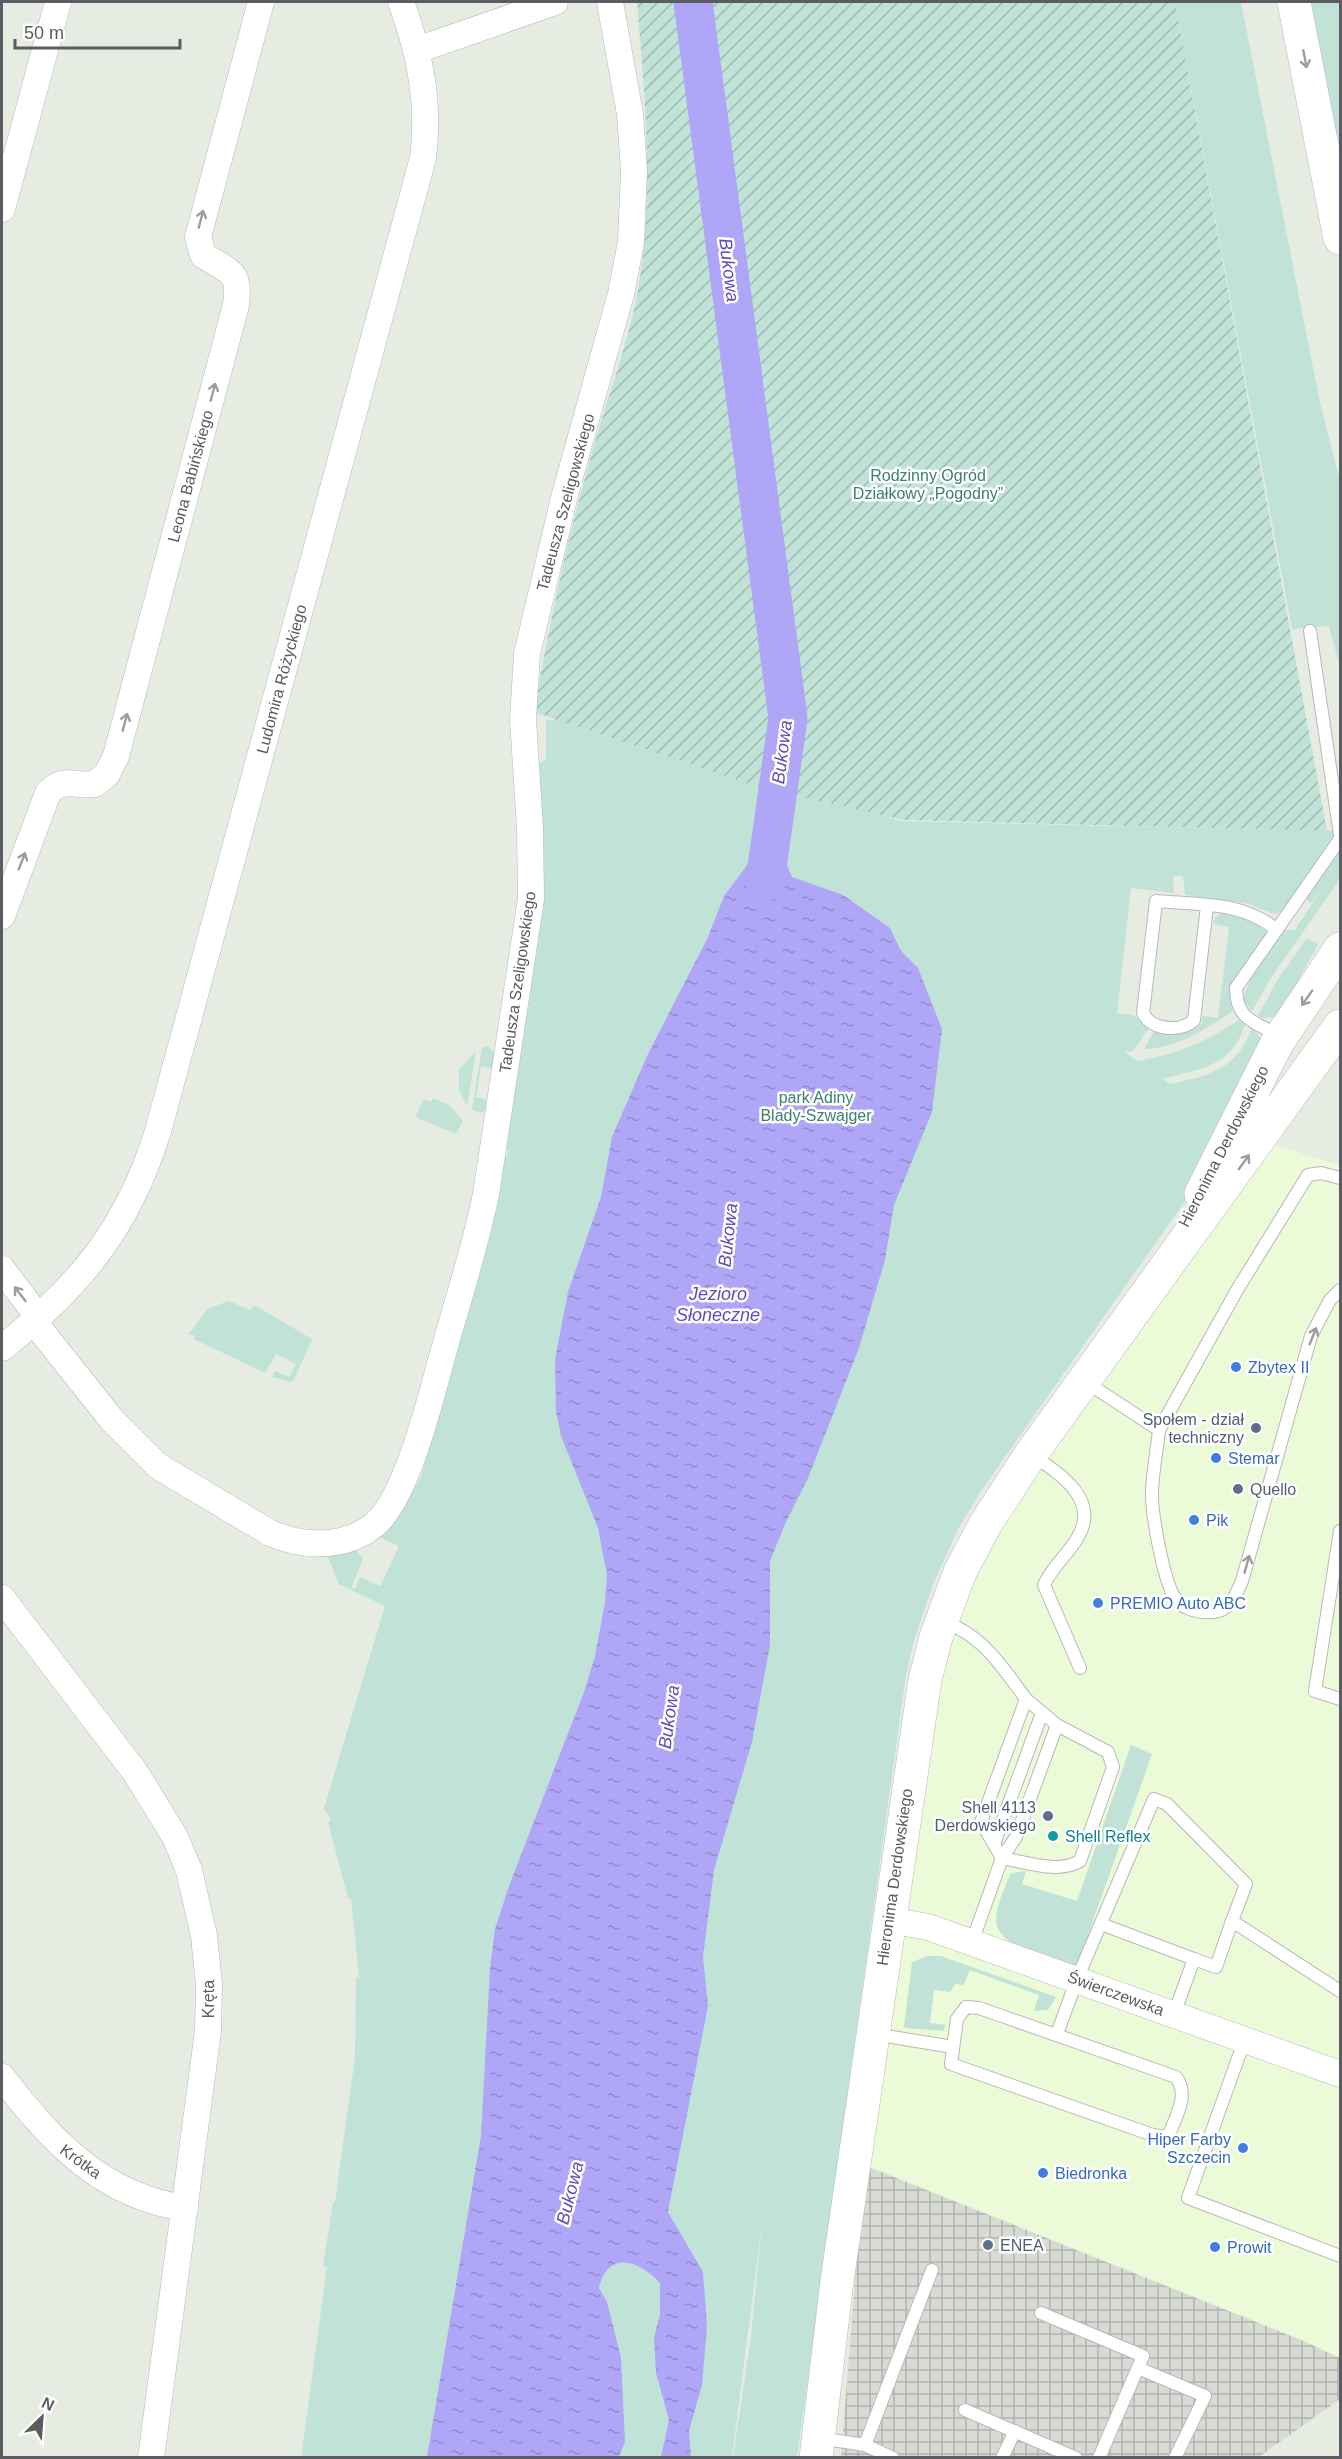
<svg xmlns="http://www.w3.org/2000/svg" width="1342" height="2459" viewBox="0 0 1342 2459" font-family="Helvetica,sans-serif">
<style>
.commercial{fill:#ebfbd8}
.industrial{fill:url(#industrial-grid)}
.green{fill:#c0e2d7}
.garden{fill:url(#garden-furrows)}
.water{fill:url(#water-ripples)}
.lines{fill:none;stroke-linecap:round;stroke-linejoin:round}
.river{stroke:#b0a6f8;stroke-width:39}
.service-casing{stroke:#b9b7bd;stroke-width:14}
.minor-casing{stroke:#b9b7bd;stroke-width:27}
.secondary-casing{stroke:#bab7bf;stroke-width:34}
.service{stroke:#fff;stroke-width:12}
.minor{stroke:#fff;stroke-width:26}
.secondary{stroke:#fff;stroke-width:33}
.oneway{stroke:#9d9ca1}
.shop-dot{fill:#3f7fe0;stroke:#fff;stroke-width:2}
.service-dot{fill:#5c6f8a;stroke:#fff;stroke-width:2}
.culture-dot{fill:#0f9aa8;stroke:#fff;stroke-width:2}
.labels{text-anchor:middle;stroke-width:5;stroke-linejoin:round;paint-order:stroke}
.park-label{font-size:16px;fill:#3b806e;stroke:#fff}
.street-label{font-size:16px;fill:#5c5a62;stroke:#fff}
.shop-label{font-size:16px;fill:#366cbe;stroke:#fff;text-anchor:start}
.service-label{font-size:16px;fill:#4e5e75;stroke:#fff;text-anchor:end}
.culture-label{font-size:16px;fill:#0d838f;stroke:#fff;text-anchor:start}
.water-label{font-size:18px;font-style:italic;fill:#614bb9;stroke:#fff}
</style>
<defs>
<pattern id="industrial-grid" width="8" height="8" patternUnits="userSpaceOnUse" patternTransform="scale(1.5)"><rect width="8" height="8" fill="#d8dbd4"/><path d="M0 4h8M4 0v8" fill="none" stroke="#b2b5af"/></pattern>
<pattern id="garden-furrows" width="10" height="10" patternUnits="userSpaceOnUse" patternTransform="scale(1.5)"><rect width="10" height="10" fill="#c0e2d7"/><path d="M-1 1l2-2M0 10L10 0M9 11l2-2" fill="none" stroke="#9fbab2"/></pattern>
<pattern id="water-ripples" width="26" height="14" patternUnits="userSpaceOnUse" patternTransform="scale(1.5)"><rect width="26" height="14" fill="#b0a6f8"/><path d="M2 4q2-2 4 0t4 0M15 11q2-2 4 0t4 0" fill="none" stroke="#928acc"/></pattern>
</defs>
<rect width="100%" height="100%" fill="#e7ece2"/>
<path class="commercial" d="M1267,1142L1340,1166V2358L1299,2339L864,2165L941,1652L983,1549Z"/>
<path class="industrial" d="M864,2165L1299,2339L1340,2358V2399L1259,2457L841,2458Z"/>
<g class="green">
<path d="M1175,2H1241L1320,403L1340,481V667L1329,626L1292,629Z"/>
<path d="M1309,2H1340V171Z"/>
<path d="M555,713L587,730L758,784L787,778L899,821L1340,831V879L1273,975L1252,1011L1243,999L1251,977L1283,930H1295L1321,890L1311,903L1298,893L1285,910L1275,914L1245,903L1185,895L1183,876H1173L1174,893L1131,888L1117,1013L1133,1015L1149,1028L1133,1051L1125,1052L1137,1061C1177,1054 1204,1043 1239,1020L1245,1025C1231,1067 1202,1068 1163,1079L1170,1084C1209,1076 1237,1069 1252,1028L1261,1038L1205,1164L1181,1207L981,1491L958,1529L933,1584L913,1644L906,1675L797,2457H733L751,2337L762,2224L732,2457L301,2458L327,2267L323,2266L333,2202H335L355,2057L356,1978L359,1977L351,1899L348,1898L328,1822L331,1820L324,1808L385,1606L339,1584L328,1557L356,1550L363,1559L351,1588L355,1589L360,1577L380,1586L399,1546L379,1537L395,1520L421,1477L492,1227L504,1154L507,1158L508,1150L505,1148L532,975L540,812L539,763L546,760V719L554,721Z"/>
<path d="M1222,913L1234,914L1264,927L1266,933C1258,960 1221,980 1233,1011C1207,1028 1176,1049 1144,1049L1154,1031L1182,1033L1202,1024V1016L1218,1018L1229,927L1213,924L1215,918Z"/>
<path d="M1307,938L1318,944L1279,1016L1263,1018L1258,1016L1278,979Z"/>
<path d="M488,1046L497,1055L496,1069L481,1066L476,1097L491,1100L488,1109L480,1113L472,1110L482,1048Z"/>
<path d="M476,1051L467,1106L459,1090V1070Z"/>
<path d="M433,1098L449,1105L463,1121L456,1134L415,1117L424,1099L431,1102Z"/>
<path d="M229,1301L250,1310L254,1305L312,1339L294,1380L291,1382L272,1377L275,1371L289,1377L296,1364L276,1354L265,1373L194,1339L195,1336L189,1334L207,1309Z"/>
<path d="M1131,1745L1152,1754L1076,1969C1053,1960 995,1948 996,1919C997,1903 1005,1887 1011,1873L1026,1871L1022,1884L1077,1901Z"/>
<path d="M928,1956H941L1056,1997L1048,2010L1034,2011L1039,1995L970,1970L963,1986L956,1983L950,1992L934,1990L930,2023L946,2025L943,2031L906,2028L904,2027L912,1962Z"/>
</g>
<path class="garden" d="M637,2H1175L1327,831L904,820L794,795L792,798L534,712C549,627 566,543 590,460C604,407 627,348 637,295C655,198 645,99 637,2Z"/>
<path class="water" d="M769,830L780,832L779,847L792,877L843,895L890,928L901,951L918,968L942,1029L932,1112L894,1205L885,1260L859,1348L808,1478L785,1524L770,1561V1645L752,1742L714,1870L703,1957L708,2006L668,2212L703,2272L707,2326L705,2349L702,2385L689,2431L691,2457H661L669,2420L656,2373L654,2337L660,2315V2283C639,2260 608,2250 599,2288L607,2302L621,2358L625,2442L619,2457H427L481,2136L490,1968L495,1929L509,1886L584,1692L595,1656L605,1602L607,1575L598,1528L561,1436L556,1412L555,1359L568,1292L601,1197L612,1137L647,1056L708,937L724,896L751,860L762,854Z"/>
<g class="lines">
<path class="river" d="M693,2L788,718L765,882"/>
<g class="service-casing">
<g id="service">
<path d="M1310,631L1340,835"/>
<path d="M1207,906L1194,1020C1180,1033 1151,1030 1143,1013L1156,901C1200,905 1242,901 1277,930"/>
<path d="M1280,1036C1255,1022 1236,1020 1236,988L1340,839"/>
<path d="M1086,1382L1159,1430L1237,1290L1308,1175L1321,1173L1340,1178"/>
<path d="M1159,1430C1157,1450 1153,1470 1152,1490C1151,1511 1164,1588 1178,1602C1183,1608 1197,1612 1204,1612C1227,1615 1234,1600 1242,1581L1311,1336L1330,1300L1340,1290"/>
<path d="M1032,1455C1060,1474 1100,1499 1078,1537C1068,1555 1052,1566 1044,1585L1080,1668"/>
<path d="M1340,1531L1315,1691L1340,1699"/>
<path d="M944,1622C983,1635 1002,1667 1026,1699L981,1822L1002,1858L972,1942"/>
<path d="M1026,1699L1057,1725L1108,1752L1113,1767L1080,1861C1059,1874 1026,1862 1002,1858L1016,1837L1057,1725"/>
<path d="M994,1844L1042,1713"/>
<path d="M1101,1924L1194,1959"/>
<path d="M966,2007L979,2008L1176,2077C1190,2095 1175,2118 1168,2137L1153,2135L951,2064L957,2019Z"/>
<path d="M1174,2014L1194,1959L1216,1967L1232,1921L1340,1991"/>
<path d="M874,2034L953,2047"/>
<path d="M1057,2034L1077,1979L1154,1799L1167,1804L1246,1884L1232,1921"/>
<path d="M1245,2039L1188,2198L1340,2256"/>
<path d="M1041,2313L1143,2356L1099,2458"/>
<path d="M1138,2368L1205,2396L1175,2458"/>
<path d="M965,2410L1076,2458"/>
<path d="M819,2438L865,2445L893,2458"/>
<path d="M865,2445L932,2270"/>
<path d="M1002,2458L1015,2431"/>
</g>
</g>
<g class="minor-casing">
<g id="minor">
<path d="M417,50L555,2"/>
<path d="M2,209L58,2"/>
<path d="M2,916L48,793C64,776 76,787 95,784L107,774L116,756L236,305C241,269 228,272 203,255L198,237L261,2"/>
<path d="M2,1269L39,1318"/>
<path d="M34,1322L112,1420L158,1466L270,1533C303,1547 345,1549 374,1525C409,1497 434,1384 447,1339C461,1291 476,1243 486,1194L531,899L530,828L523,719L527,654L565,494L621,294L631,242L634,171L630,114L610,2"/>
<path d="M2,1348C80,1286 128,1228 158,1131L423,158C430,103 420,53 401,2"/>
<path d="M2,1598L135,1772L175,1837L189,1870L204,1936L209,1984L208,2031L151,2458"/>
<path d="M889,1920L928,1927L1340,2074"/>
<path d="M2,2077C51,2140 101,2196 185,2208"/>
</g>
</g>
<g class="secondary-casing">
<g id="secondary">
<path d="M1294,2L1340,238"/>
<path d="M1201,1194L1277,1043L1340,949"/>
<path d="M816,2458L837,2281L925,1680L936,1637L960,1572L986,1523L1031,1454L1340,1026"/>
</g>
</g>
<use href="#service" class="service"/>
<use href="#minor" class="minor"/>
<use href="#secondary" class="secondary"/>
</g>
<defs><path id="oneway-shaft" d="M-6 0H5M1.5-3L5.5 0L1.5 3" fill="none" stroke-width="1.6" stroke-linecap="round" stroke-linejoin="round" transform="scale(1.5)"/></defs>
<g class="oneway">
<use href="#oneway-shaft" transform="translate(1305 59) rotate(79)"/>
<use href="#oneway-shaft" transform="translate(201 219) rotate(-75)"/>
<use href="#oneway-shaft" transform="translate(213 392) rotate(-75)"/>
<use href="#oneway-shaft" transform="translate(125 722) rotate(-75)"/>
<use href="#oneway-shaft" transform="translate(22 861) rotate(-69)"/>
<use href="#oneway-shaft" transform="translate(1307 998) rotate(125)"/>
<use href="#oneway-shaft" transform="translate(1244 1162) rotate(-54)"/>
<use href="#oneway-shaft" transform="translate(20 1294) rotate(-128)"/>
<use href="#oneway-shaft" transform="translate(1313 1336) rotate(-68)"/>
<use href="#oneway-shaft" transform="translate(1247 1564) rotate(-74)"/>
</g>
<g class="shop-dot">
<circle cx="1236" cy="1367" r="6"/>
<circle cx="1216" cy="1458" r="6"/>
<circle cx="1194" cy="1520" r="6"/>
<circle cx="1098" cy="1603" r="6"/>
<circle cx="1243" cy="2148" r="6"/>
<circle cx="1043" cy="2173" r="6"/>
<circle cx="1215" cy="2247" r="6"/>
</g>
<g class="service-dot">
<circle cx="1256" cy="1428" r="6"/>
<circle cx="1238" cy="1489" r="6"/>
<circle cx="1048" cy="1816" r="6"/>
<circle cx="988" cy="2245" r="6"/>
</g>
<circle class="culture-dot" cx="1053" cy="1836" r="6"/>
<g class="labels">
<g class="park-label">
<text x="928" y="481">Rodzinny Ogród<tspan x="928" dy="18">Działkowy „Pogodny”</tspan></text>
<text x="816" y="1103">park Adiny<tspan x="816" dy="18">Blady-Szwajger</tspan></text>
</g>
<g class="street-label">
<text transform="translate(190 476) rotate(-75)" y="6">Leona Babińskiego</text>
<text transform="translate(565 502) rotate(-75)" y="6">Tadeusza Szeligowskiego</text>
<text transform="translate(281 679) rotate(-75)" y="6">Ludomira Różyckiego</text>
<text transform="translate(517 982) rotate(-82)" y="6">Tadeusza Szeligowskiego</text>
<text transform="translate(1223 1146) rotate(-63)" y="6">Hieronima Derdowskiego</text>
<text transform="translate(894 1877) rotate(-82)" y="6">Hieronima Derdowskiego</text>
<text transform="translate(1116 1993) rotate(20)" y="6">Świerczewska</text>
<text transform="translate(208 1999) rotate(-90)" y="6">Kręta</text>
<text transform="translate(81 2161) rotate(36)" y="6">Krótka</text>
</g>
<g class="shop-label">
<text x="1248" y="1373">Zbytex II</text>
<text x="1228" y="1464">Stemar</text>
<text x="1206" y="1526">Pik</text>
<text x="1110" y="1609">PREMIO Auto ABC</text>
<text x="1231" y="2145" text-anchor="end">Hiper Farby<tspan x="1231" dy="18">Szczecin</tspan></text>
<text x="1055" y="2179">Biedronka</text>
<text x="1227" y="2253">Prowit</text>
</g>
<g class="service-label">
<text x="1244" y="1425">Społem - dział<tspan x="1244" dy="18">techniczny</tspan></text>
<text x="1250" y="1495" text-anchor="start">Quello</text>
<text x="1036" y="1813">Shell 4113<tspan x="1036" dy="18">Derdowskiego</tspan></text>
<text x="1000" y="2251" text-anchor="start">ENEA</text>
</g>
<g class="culture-label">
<text x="1065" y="1842">Shell Reflex</text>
</g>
<g class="water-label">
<text transform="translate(729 270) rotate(83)" y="6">Bukowa</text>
<text transform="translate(782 752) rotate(-83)" y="6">Bukowa</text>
<text transform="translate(728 1235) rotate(-84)" y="6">Bukowa</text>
<text x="718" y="1300">Jezioro<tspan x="718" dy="21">Słoneczne</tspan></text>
<text transform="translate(669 1717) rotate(-82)" y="6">Bukowa</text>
<text transform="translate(570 2193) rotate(-76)" y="6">Bukowa</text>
</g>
</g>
<rect width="1342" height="2459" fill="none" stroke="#5c5a62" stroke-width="6"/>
<g transform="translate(42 2417) rotate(25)" stroke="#ffffff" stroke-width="4.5" paint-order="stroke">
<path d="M0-4.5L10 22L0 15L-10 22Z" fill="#5c5a62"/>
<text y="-9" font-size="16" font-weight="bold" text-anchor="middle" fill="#5c5a62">N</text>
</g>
<path d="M15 39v9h165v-9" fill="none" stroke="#5c5a62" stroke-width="3"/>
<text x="24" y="39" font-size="18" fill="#5c5a62" stroke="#ffffff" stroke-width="4.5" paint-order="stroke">50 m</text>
</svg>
